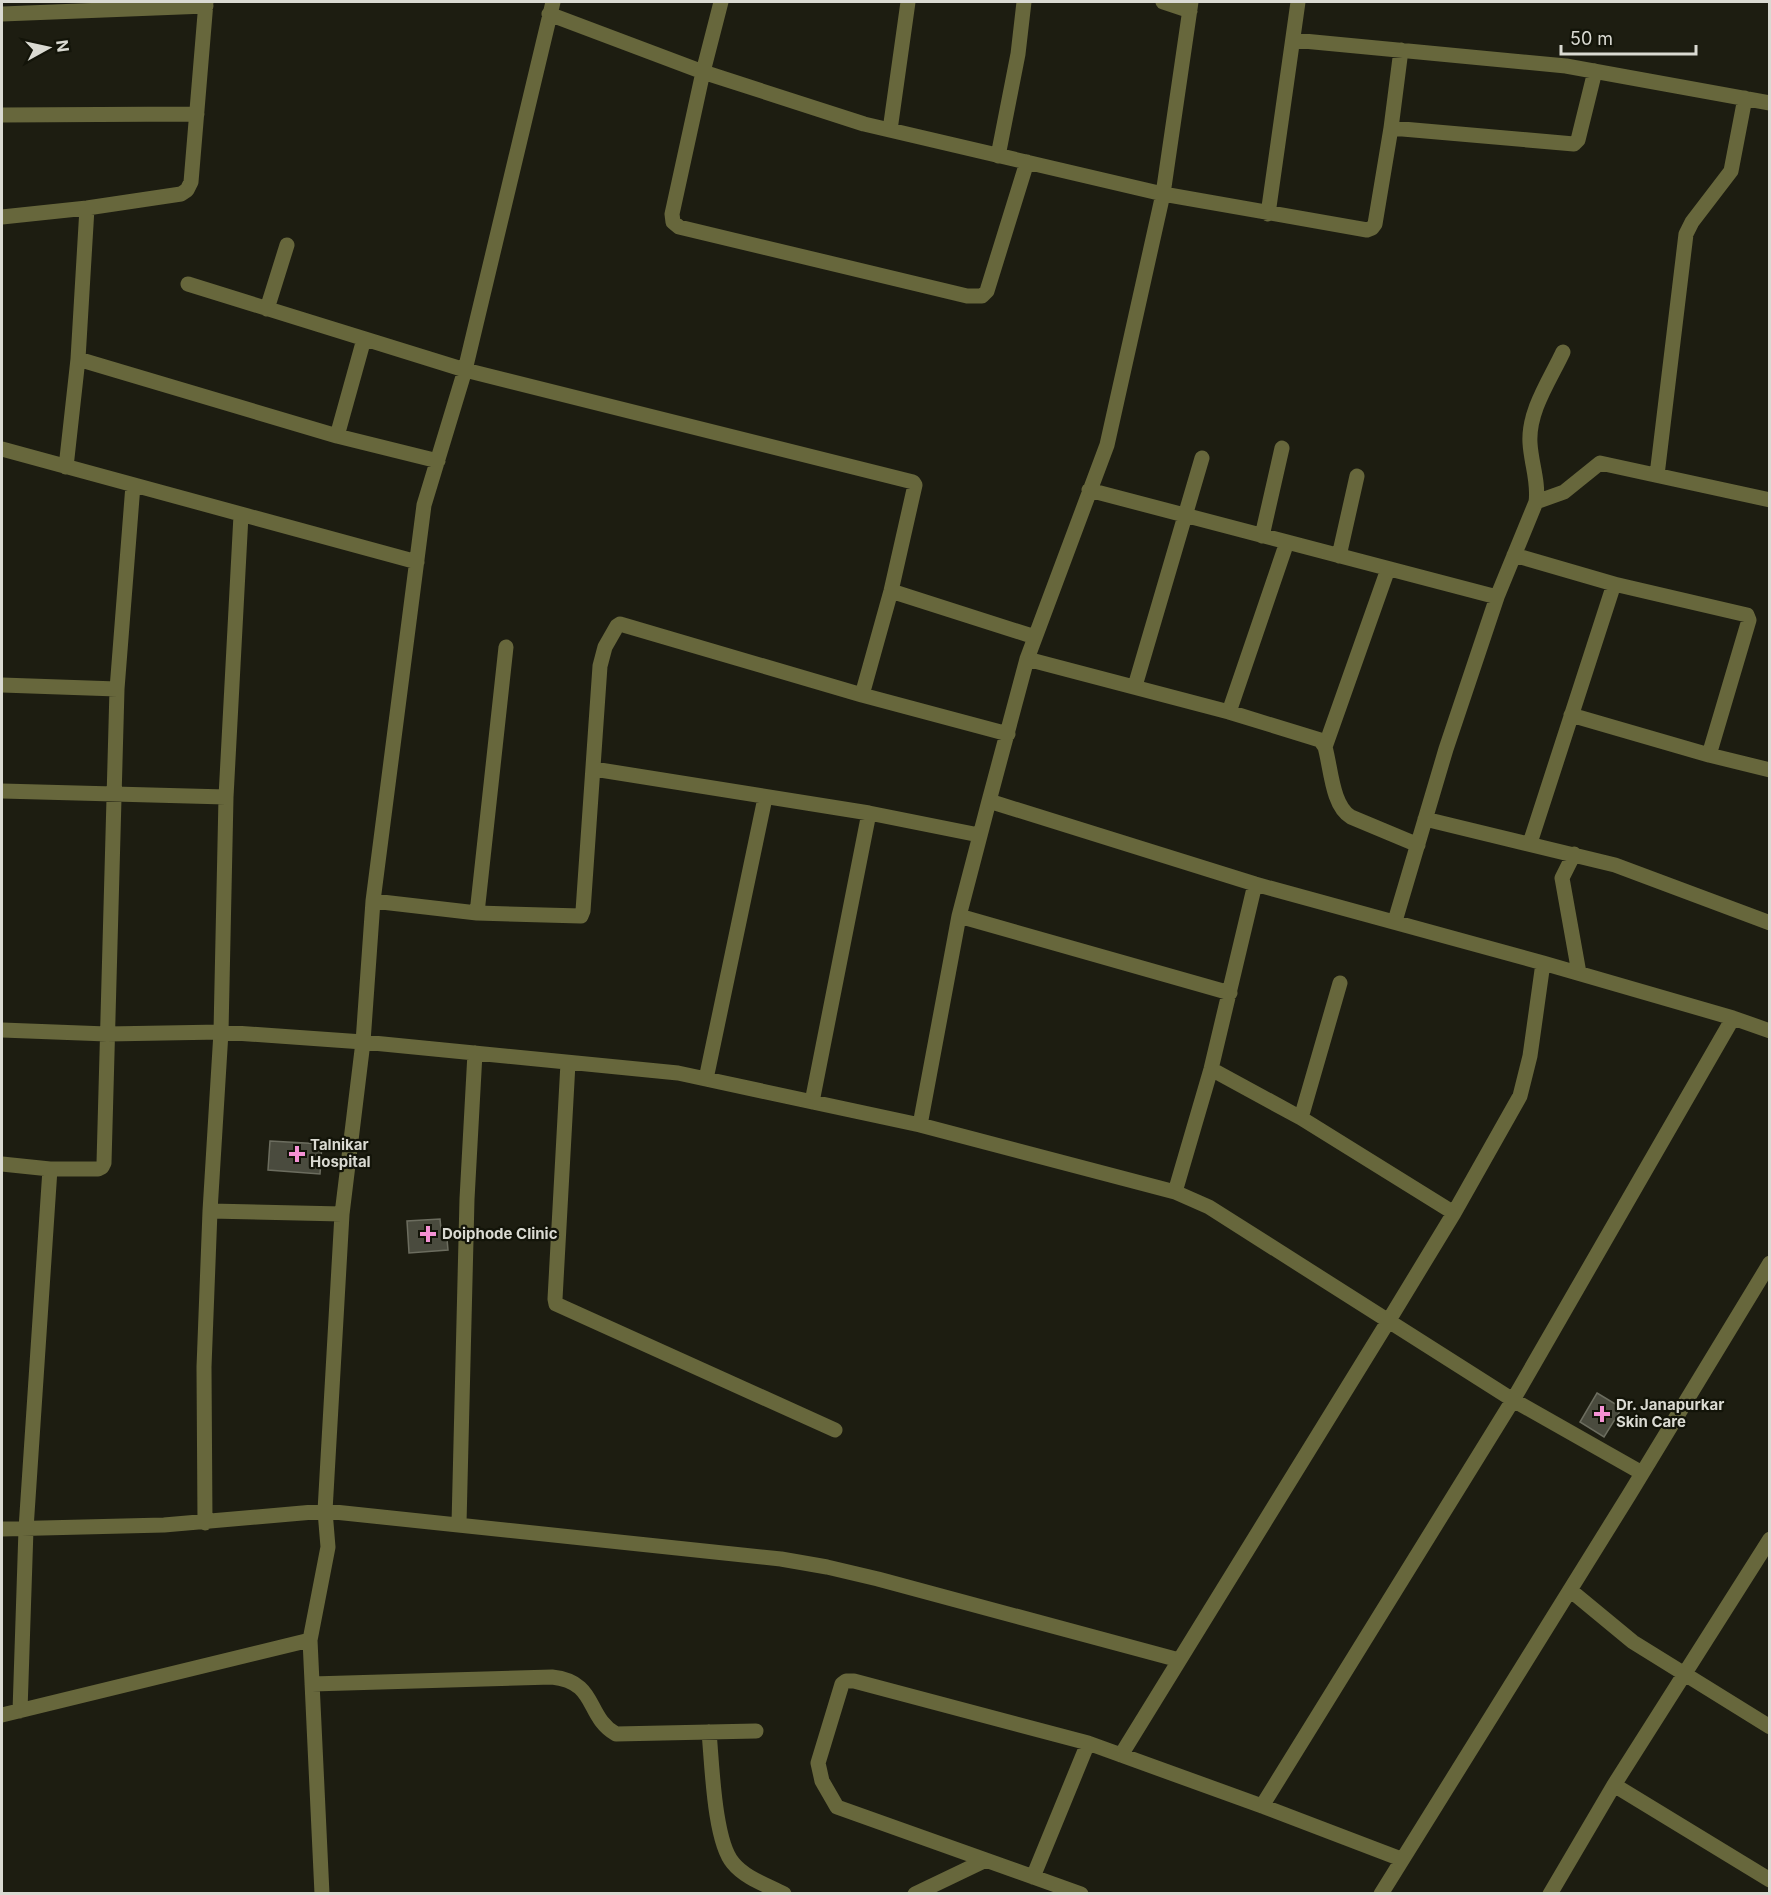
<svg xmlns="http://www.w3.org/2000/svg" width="1771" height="1895" font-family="Inter,sans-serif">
  <rect width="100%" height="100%" fill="#1d1d11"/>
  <!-- building -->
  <path fill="#4a4b3e" stroke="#6c6d5f" stroke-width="1.5" d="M270 1141 322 1144 320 1174 268 1170Z
    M440 1219 442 1240 447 1239 448 1250 409 1253 407 1221Z
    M1597 1393 1622 1408 1604 1437 1580 1422Z"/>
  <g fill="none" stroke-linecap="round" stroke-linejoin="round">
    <!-- minor -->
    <path stroke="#67673c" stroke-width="15" d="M721 2 703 72 672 214 673 222 679 227 967 296H982L987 291 1027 162
      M1163 2 1190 11
      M1191 2 1163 194 1367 230 1372 228 1375 224 1391 128 1401 50
      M2 14 206 6
      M549 14 703 72 864 124 1163 194 1107 445 1027 659 989 801 1255 884 1543 963 1733 1018 1770 1031
      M1293 40 1566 66 1770 103
      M2 115 197 114
      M1391 128 1574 144 1578 140 1595 71
      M890 130 908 2
      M998 156 1018 54 1024 2
      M1268 214 1298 2
      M2 217 87 208 181 194 187 190 191 182 206 2
      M188 284 465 370 913 482 915 485 891 591 862 695
      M267 309 287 245
      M78 359 337 436 438 461
      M337 436 364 339
      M2 449 417 562
      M66 467 78 359 87 208
      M1657 475 1686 234 1692 222 1731 171 1745 98
      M1089 490 1497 597
      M1536 502 1564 492 1600 463 1770 500
      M1262 536 1282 448
      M1514 555 1614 584 1747 615 1749 620 1709 755
      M1339 556 1357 476
      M891 591 1035 637
      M1027 659 1229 712 1320 740 1325 747C1331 768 1332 806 1351 817L1418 845
      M2 685 117 689
      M1135 686 1202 458
      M1229 712 1287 542
      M1571 715 1709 755 1770 770
      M1325 747 1388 569
      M594 769 869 813 979 835
      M2 791 226 797
      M1425 819 1615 865 1770 923
      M1530 843 1614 584
      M1574 854 1562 878 1579 973
      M373 901 477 913 581 916 583 911 600 666 605 647 617 626 620 624 862 695 1008 734
      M477 913 506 647
      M959 916 1230 993
      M1395 921 1446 749 1497 597 1536 502C1539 482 1531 463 1530 443 1528 411 1550 380 1563 352
      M2 1030 107 1034 221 1032 363 1042 678 1073 920 1125 959 916 989 801
      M568 1063 555 1299 556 1304 835 1430
      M1211 1069 1301 1118 1454 1213
      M706 1079 765 798
      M812 1102 869 813
      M1301 1118 1340 983
      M920 1125 1175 1192 1209 1207 1513 1400 1642 1473
      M2 1164 50 1169H98L102 1167 104 1163 117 689 133 485
      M1175 1192 1211 1069 1255 884
      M210 1211 342 1214
      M205 1523 204 1367 210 1211 221 1032 226 797 241 515
      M459 1524 467 1199 475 1053
      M2 1529 164 1525 325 1511 781 1559 827 1567 878 1579 1179 1660
      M1570 1590 1633 1642 1770 1727
      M312 1684 552 1677C598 1682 585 1716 616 1734L756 1731
      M20 1711 26 1529 50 1169
      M2 1715 310 1640
      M709 1732C712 1763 714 1841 733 1863 745 1878 767 1885 784 1894
      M1121 1755 1389 1320 1454 1213 1520 1096 1530 1056 1543 963
      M1614 1785 1770 1880
      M1262 1806 1513 1400 1733 1018
      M1033 1877 1088 1743
      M322 1894 310 1640 328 1547 325 1511 342 1214 363 1042 373 901 424 505 465 370 553 2
      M915 1894 986 1860
      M1081 1894 837 1807 822 1781 818 1763 842 1684 846 1681H854L1088 1743 1262 1806 1401 1859
      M1381 1894 1629 1495 1770 1263
      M1550 1894 1614 1785 1770 1539"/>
  </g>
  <!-- markers -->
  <g fill="#f491d4" stroke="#131409" stroke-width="2">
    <path d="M294 1145h6v6h6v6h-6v6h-6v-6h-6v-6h6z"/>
    <path d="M425 1225h6v6h6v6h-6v6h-6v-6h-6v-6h6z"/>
    <path d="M1599 1405h6v6h6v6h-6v6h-6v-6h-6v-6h6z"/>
  </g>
  <g text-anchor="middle" stroke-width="4.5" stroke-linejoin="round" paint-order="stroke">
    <!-- poi labels -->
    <g font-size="15" font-weight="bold" fill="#dadad2" stroke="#131409" text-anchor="start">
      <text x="310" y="1150">Talnikar<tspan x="310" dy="17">Hospital</tspan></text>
      <text x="442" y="1239">Doiphode Clinic</text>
      <text x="1616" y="1410">Dr. Janapurkar<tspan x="1616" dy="17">Skin Care</tspan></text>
    </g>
  </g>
  <!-- border -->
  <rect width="1771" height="1895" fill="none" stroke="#dadad2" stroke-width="6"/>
  <!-- north arrow -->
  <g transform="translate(48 48) rotate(82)" stroke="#131409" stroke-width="4.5" paint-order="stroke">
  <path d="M0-4.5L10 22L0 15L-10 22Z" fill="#dadad2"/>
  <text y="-9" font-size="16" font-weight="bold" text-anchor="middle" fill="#dadad2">N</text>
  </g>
  <!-- scale -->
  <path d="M1561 45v9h135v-9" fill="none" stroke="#dadad2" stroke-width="3"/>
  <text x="1570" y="45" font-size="18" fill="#dadad2" stroke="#131409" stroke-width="4.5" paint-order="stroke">50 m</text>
</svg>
